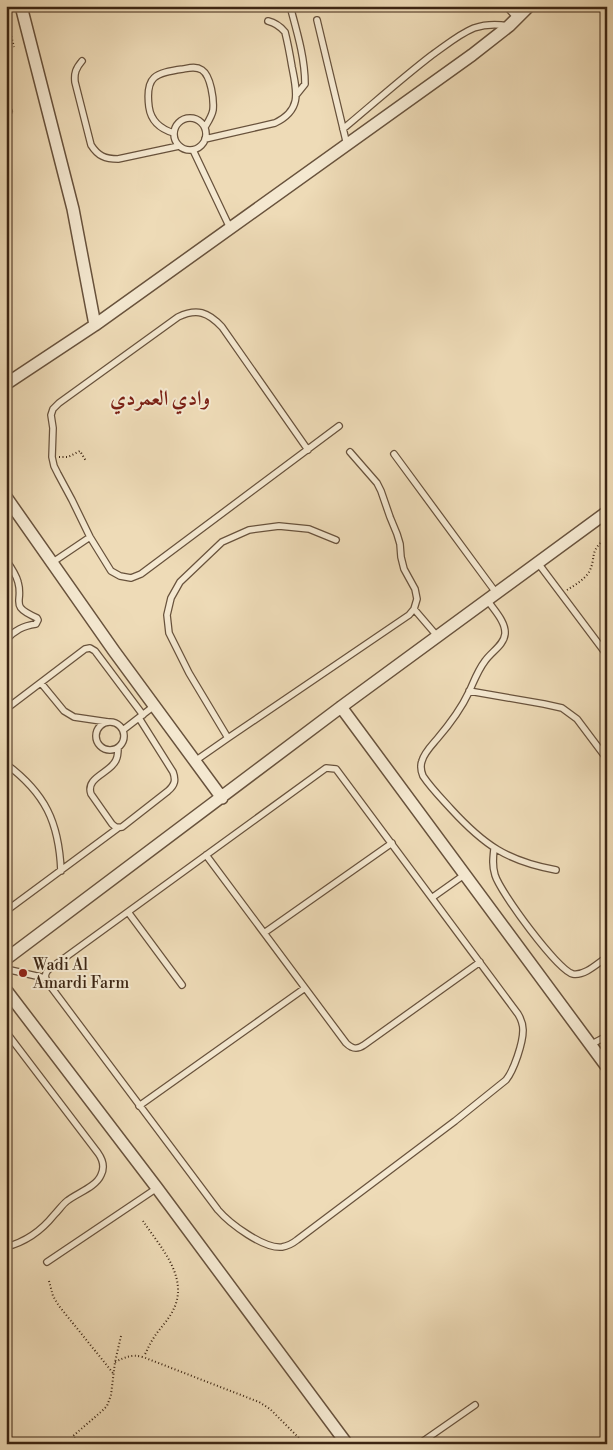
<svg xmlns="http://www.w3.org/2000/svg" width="613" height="1450" font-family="'Libre Bodoni',Amiri,serif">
  <rect width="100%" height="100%" fill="#eedbb7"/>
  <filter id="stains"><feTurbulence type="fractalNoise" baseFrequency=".004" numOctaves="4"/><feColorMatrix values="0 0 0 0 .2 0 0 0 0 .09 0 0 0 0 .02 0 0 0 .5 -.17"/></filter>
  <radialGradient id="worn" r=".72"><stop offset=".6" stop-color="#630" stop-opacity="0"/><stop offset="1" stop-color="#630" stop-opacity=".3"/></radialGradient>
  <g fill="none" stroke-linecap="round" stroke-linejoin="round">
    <!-- lane casing -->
    <g stroke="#68523c" stroke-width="8">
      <path id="lane" d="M290 6C297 32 305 58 305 84L297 94
        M506 6 517 18
        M317 20 347 145
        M82 61C76 68 74 73 75 82L91 145C98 156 105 159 118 159L179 146
        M6 112 9 111
        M174 134a16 16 0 1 1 32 0a16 16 0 1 1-32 0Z
        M343 129C373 104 402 78 432 55 445 46 459 34 474 28 486 24 497 24 508 26
        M174 133C160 129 151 121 149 107 145 76 155 73 183 69 189 68 196 66 202 70 211 76 214 100 213 110 212 116 208 122 205 127
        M205 139 275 123C302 110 297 92 292 67 290 55 288 44 285 32 280 26 276 23 268 21
        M193 150 230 228
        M308 450 222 327C208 312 197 308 178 317L59 403 53 409 51 415 53 428 52 457 54 466 58 474 72 500 90 537 111 571 120 576 131 578 141 574 339 426
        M394 454 497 594
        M6 560C11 567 16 574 18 582 24 603 8 605 37 618L38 620 36 624C23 626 15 630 6 640
        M53 562 90 537
        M538 563 607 655
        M488 601C494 610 506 622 505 634 504 645 491 652 485 661 478 670 474 681 469 692 461 709 449 725 437 739 431 746 424 753 422 761 420 766 421 771 423 776 431 788 441 798 451 809 484 845 507 861 556 870
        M414 609 438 637
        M41 683 64 711 74 717 108 722
        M469 691 544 704 562 708 577 719 607 759
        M6 709 85 649 90 648 95 651 143 715
        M96 736a14 14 0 1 1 28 0a14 14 0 1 1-28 0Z
        M123 730 154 706
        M228 738 189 673 169 633 167 615 171 598 180 582 222 542 249 530 279 526 309 529 336 540
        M118 748C118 752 118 756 116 760 111 773 85 777 91 794L112 824C115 827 117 828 122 827L168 791C175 785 176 780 173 772L139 718
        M195 761 228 738 409 615 414 609 417 599 415 589 404 569 401 557 400 544 397 534 390 517 381 491 377 483 350 452
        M6 764C45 793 59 822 61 871
        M326 768 336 769 339 773 518 1014C521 1019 523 1024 523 1030 523 1043 514 1070 506 1080L455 1121 297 1240C292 1244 288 1246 282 1247 264 1249 230 1224 218 1210L48 983C45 978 44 975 48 970Z
        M494 849C493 858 492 866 495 875 500 892 558 971 573 974 585 976 598 963 607 957
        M206 855 346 1043C352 1049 357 1050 364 1045L480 962
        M433 897 464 875
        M6 911 118 828
        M128 912 182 985
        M264 933 392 843
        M6 969 45 978
        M6 1032 98 1153C103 1160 105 1167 101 1175 96 1187 77 1193 67 1201 62 1205 59 1210 54 1215 42 1230 25 1242 6 1247
        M590 1045 607 1036
        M139 1106 305 988
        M47 1262 157 1188
        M419 1444 475 1405"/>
    </g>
    <!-- street casing -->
    <g stroke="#68523c" stroke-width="14">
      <path id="street" d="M21 6 73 209 95 325
        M6 384 95 325 472 55 509 26 529 6
        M6 497 114 651 222 798
        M341 707 607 1067
        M6 959 341 707 607 512
        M6 990 157 1188 347 1444"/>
    </g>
    <!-- path -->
    <path stroke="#3c2513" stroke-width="2" stroke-dasharray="1 2.5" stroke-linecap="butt" d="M6 16 14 47
      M59 457H68L80 451 86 461
      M567 590C575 585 584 580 589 572 597 557 588 551 607 538
      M143 1221C161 1248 192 1280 171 1314 166 1323 158 1330 153 1339 149 1345 147 1351 144 1356
      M49 1281 53 1296 59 1306 113 1373
      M115 1362C126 1357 131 1354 143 1357L259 1402 270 1409 305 1444
      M79 1444 73 1436 102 1411 107 1406 111 1395 115 1362 121 1336"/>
    <!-- lane -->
    <use href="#lane" stroke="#f4e8d0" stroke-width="5.5"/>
    <!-- street -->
    <use href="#street" stroke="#f4e8d0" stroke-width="11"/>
  </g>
  <!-- markers -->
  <circle fill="#8f2418" stroke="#f4e8d0" stroke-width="2" cx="23" cy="973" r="5"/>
  <g text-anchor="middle" stroke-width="4" stroke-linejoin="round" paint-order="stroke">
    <!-- poi labels -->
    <g font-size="16" fill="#3c2513" stroke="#f4e8d0" text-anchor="start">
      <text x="33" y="970">Wadi Al<tspan x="33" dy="18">Amardi Farm</tspan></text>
    </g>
    <!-- district labels -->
    <g font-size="21" font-weight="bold" fill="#7a1f14" stroke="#f4e8d0">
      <text x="160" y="405">وادي العمردي</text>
    </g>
  </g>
  <!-- margin -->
  <rect width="613" height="1450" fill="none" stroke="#eedbb7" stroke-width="25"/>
  <rect x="8" y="8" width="598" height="1435" fill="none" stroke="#3c2513" stroke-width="2.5"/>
  <rect x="12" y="12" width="588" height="1425" fill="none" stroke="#3c2513"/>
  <rect width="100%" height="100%" filter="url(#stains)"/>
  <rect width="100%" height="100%" fill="url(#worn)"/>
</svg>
